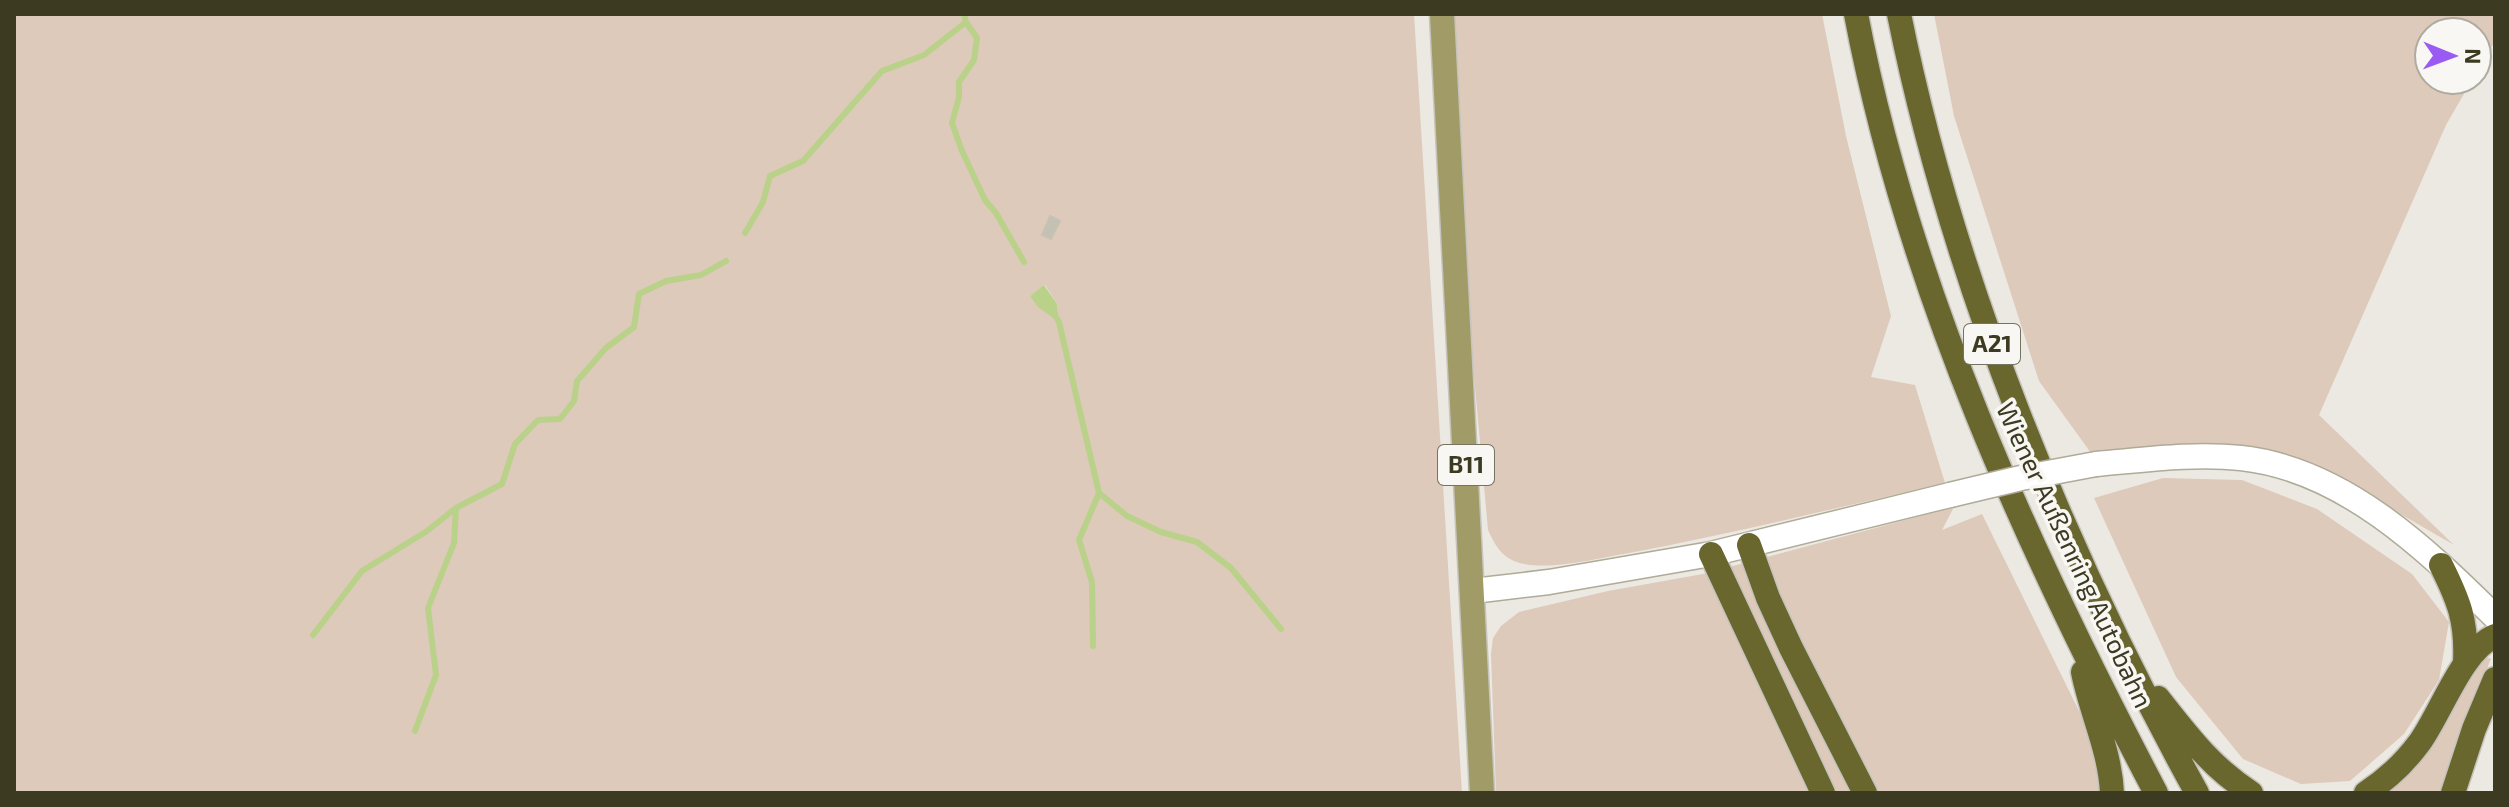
<svg xmlns="http://www.w3.org/2000/svg" width="2509" height="807" font-family="'Exo 2',sans-serif">
  <rect width="100%" height="100%" fill="#ece9e2"/>
  <!-- green -->
  <path fill="#ddcabb" fill-rule="evenodd" d="M14 14H1414L1462 793H14ZM1045 285 1057 304 1059 322 1030 296Z
    M1452 14H1822L1846 136 1891 316 1871 377 1915 385 1945 483C1840 507 1735 533 1629 553 1598 558 1544 573 1514 561 1500 555 1494 543 1488 530L1470 332Z
    M1934 14H2495V41L2477 72V32H2429V80H2472L2446 125 2319 415 2454 545 2321 468 2264 449 2204 443 2091 453 2039 381 1954 116Z
    M2163 478 2242 480 2317 509 2412 574 2449 622 2439 680 2404 734 2350 781 2301 784 2243 759 2176 677 2094 498Z
    M1954 507 1942 530 1982 514 2080 713 2127 793H1496L1491 654 1493 638 1501 626 1519 612 1608 591 1703 574Z
    M2491 658 2441 793H2378L2482 659Z"/>
  <!-- water -->
  <path fill="#bad18a" d="M1044 285 1057 304 1059 322 1038 307 1030 296Z"/>
  <g fill="none" stroke-linecap="round" stroke-linejoin="round">
    <!-- stream -->
    <path stroke="#bad18a" stroke-width="6" d="M964 14 966 22 977 38 974 60 959 82V97L952 123 962 151 985 200 996 213 1024 262
      M745 233 763 202 770 176 803 161 882 71 924 55 966 22
      M1056 317 1059 322 1099 493 1079 540 1092 582 1093 646
      M1099 493 1127 516 1161 532 1197 542 1231 568 1281 629
      M313 635 362 571 427 531 456 508 502 484 515 444 538 420 560 419 574 401 577 381 606 348 634 327 639 294 666 281 701 275 726 261
      M415 731 436 675 428 608 454 543 456 508"/>
  </g>
  <!-- building -->
  <path fill="#c4c0b4" stroke="#c6c2b4" stroke-width="2" d="M1050 216 1060 221 1051 239 1042 235Z"/>
  <g fill="none" stroke-linecap="round" stroke-linejoin="round">
    <!-- secondary casing -->
    <g stroke="#afab98" stroke-width="27">
      <path id="secondary" d="M2096 464C2144 460 2193 453 2241 458 2343 469 2425 548 2495 617
        M1473 591 1549 582 1711 554 1950 495"/>
    </g>
    <!-- primary casing -->
    <g stroke="#c5c4bd" stroke-width="27">
      <path id="primary" d="M1442 14 1482 793"/>
    </g>
    <!-- motorway casing -->
    <g stroke="#c5c4bd" stroke-width="27">
      <path id="motorway" d="M1856 14C1908 288 2027 548 2156 793
        M1899 14C1953 282 2065 554 2197 793
        M1749 545 1768 598 1791 648 1865 793
        M1711 554 1823 793
        M2441 565C2459 601 2467 621 2465 662
        M2083 672C2091 713 2110 750 2112 793
        M2158 698C2188 736 2211 767 2251 793
        M2366 793C2386 780 2406 761 2420 742 2442 711 2462 650 2495 636
        M2453 793 2474 729 2495 679"/>
    </g>
    <!-- secondary -->
    <use href="#secondary" stroke="#fff" stroke-width="24"/>
    <!-- primary -->
    <use href="#primary" stroke="#a19c67" stroke-width="24"/>
    <!-- motorway -->
    <use href="#motorway" stroke="#69672e" stroke-width="24"/>
    <!-- secondary-bridge casing -->
    <g stroke="#afab98" stroke-width="27" stroke-linecap="butt">
      <path id="secondary-bridge" d="M1950 495 2021 478 2096 464"/>
    </g>
    <!-- secondary-bridge -->
    <use href="#secondary-bridge" stroke="#fff" stroke-width="24"/>
  </g>
  <g text-anchor="middle" stroke-width="7" stroke-linejoin="round" paint-order="stroke">
    <!-- shield labels -->
    <g fill="#f9f7f3" stroke="#757361" stroke-width="2">
      <rect x="1964" y="324" width="56" height="40" rx="6"/>
      <rect x="1438" y="445" width="56" height="40" rx="6"/>
    </g>
    <g font-size="24" font-weight="bold" fill="#3d3a22">
      <text x="1992" y="352">A21</text>
      <text x="1466" y="473">B11</text>
    </g>
    <!-- street labels -->
    <g font-size="26" fill="#3d3a22" stroke="#f9f7f3">
      <text transform="translate(2074 555) rotate(65)" y="9">Wiener Außenring Autobahn</text>
    </g>
  </g>
  <!-- border -->
  <rect width="2509" height="807" fill="none" stroke="#3d3a22" stroke-width="32"/>
  <!-- north arrow -->
  <g transform="translate(2453 56) rotate(91)"><circle r="38" fill="#f9f7f3" stroke="#aeab9f" stroke-width="2"/>
  <path d="M0-6L14 30L0 20L-14 30Z" fill="#995bf1"/>
  <text y="-12" font-size="22" font-weight="bold" text-anchor="middle" fill="#3d3a22">N</text>
  </g>
</svg>
